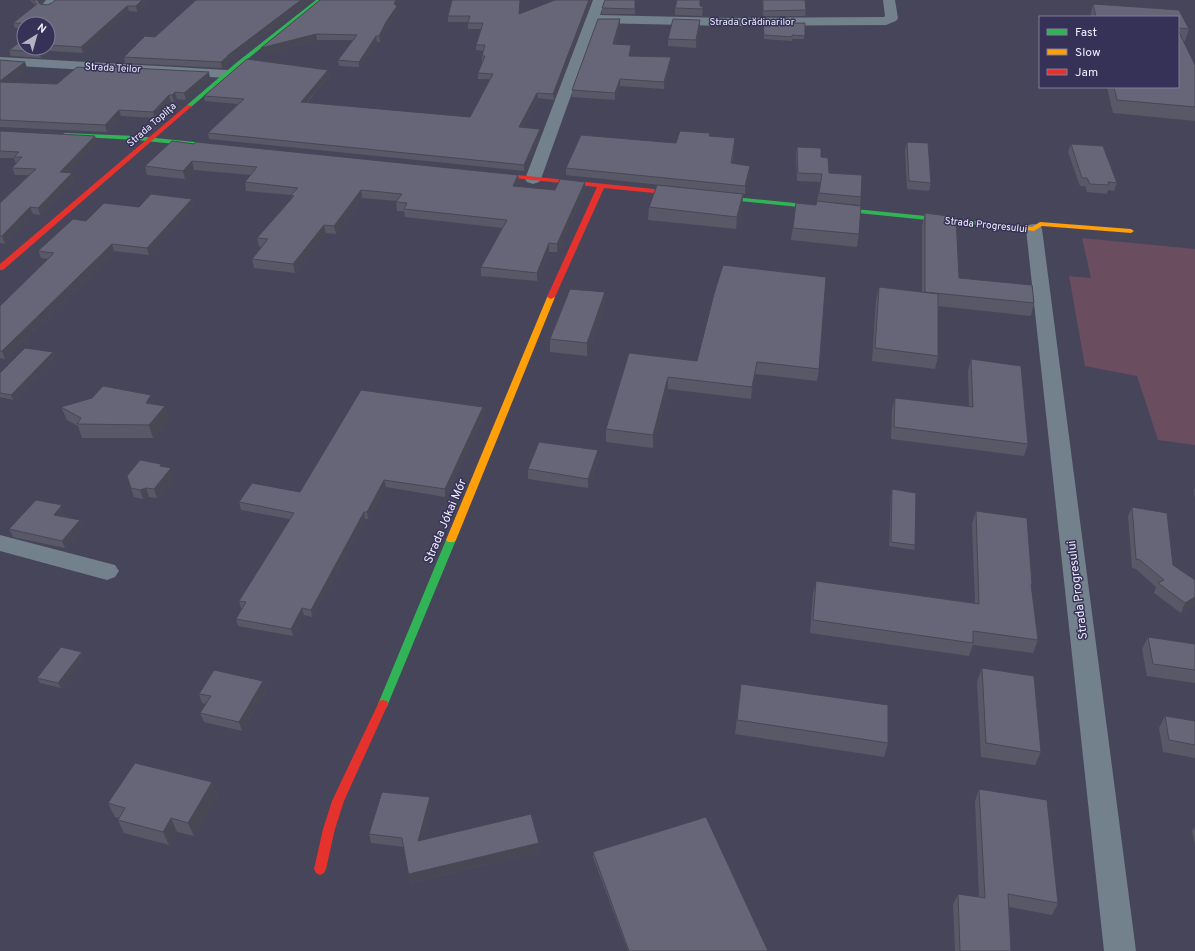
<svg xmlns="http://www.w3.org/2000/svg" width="1195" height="951" font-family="Overpass,sans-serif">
  <rect width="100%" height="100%" fill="#47455a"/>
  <!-- green -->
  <path fill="#6a4d5e" d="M1082 238 1195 249V445L1158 440 1137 376 1085 366 1069 276 1091 278Z"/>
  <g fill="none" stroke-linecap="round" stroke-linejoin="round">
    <!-- street -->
    <path fill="#72818b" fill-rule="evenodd" d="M46 0H59C55 6 51 11 43 9L41 6Z
      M593 0H605L600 15 728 18 884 17 885 16 883 0H895L898 18 896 21 886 25 728 26 597 23 541 179 539 182 533 184 527 182 525 179Z
      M0 57 227 70 232 71 234 74 232 77 227 78 0 65Z
      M1034 224 1040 225 1042 229 1136 951H1104L1026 229 1028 225Z
      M0 535 115 565 119 571 115 577 107 580 0 551Z"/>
    <!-- fast -->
    <path fill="#30b455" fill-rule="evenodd" d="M316 0H321L240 65 191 107H187V105L236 63Z
      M65 133 136 136 224 145 227 147 224 149 136 140 63 136V134Z
      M703 194 986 222 989 224 986 226 701 197 700 196Z
      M451 537 454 538 456 540 388 704 387 707 383 708 379 707 378 704 446 540 448 538Z"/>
    <!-- slow -->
    <path fill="#ff9f0a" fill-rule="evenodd" d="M986 222 1032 227 1040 222 1131 229 1134 231 1131 233 1042 226 1034 231 984 225V223Z
      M548 295H554L555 297 456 540 454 542H448L446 540Z"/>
    <!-- jam -->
    <path fill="#e5322d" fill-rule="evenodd" d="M187 105 192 106 3 270H0V264Z
      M489 172 703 194 706 196 703 198 604 188 555 297 551 299 547 297 597 187 487 175V173Z
      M383 700 387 701 388 704 344 801 335 829 326 869 324 873 320 875 316 873 314 869 323 829 332 801 378 704 379 701Z"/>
  </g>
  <!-- wall -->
  <path fill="#595867" d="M30 0H44L41 5H47L52 3 55 0H148L137 12 129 11 83 53 50 51 41 58 11 56 9 50 48 24H24V29L15 28 13 23 35 5Z
    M196 0H309L229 61V62L222 68 125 63 124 57 155 37Z
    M555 0H591L554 100 538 98 522 128 540 129V135L524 171 209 139 208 133 238 104 205 101 204 96 328 70 329 75 307 103 470 117 490 79H478V73L483 61H482V56L483 51 476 50V45L481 29H468V22H448V16L520 14Z
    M635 0V14H602V8Z
    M762 0H805L806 10 805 16H763Z
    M1093 4 1179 10 1189 29 1185 41H1183L1195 65V121L1113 113 1107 87H1178V17H1090Z
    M396 6 397 12 386 28 380 42H377L359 67 339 66 338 60 353 40H317L262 54Z
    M700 6 703 7 702 16 675 15V8Z
    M620 19V25L615 44 631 51 630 56 671 57 670 63 664 89 620 86 615 100 572 97V90Z
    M805 23 804 39H792V41L764 39 763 24Z
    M700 27 696 48 668 46V39Z
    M0 60 27 68 9 82 57 84 210 79 186 100 177 99 174 102H171L155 118 121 116 107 132 0 127Z
    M0 131 97 142 68 173H72L75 180 40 215 33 214 5 244 0 243V203L29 175H15L12 168 16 164 14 158H0Z
    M710 133V136L735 138 732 164 750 166V173L745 194 566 175V168L676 143Z
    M907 142 931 183 929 191 907 189 905 150Z
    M194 144 518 175 519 183 517 186 555 190 585 182V190L557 252H549L537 281 481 276V267L503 228 405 217 404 211H397L396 202 397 201 362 198 336 234 326 233 295 273 254 268 252 259 262 247 259 246 257 238 292 198 291 195 246 191 245 182 251 175 194 170 185 179 147 175 145 166Z
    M1071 144 1117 183 1114 191 1108 190 1107 194 1087 192 1085 186H1080L1068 152Z
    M797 147 821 157 829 173 861 197 860 205 817 201 821 182 797 181 796 155Z
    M743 194 742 206 736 229 648 220 649 207Z
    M192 199 193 206 149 255 114 251 5 359 0 358V306L48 259 41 258 38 251 86 221 139 207Z
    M796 203 859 234 857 247 791 240Z
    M925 213 959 278 1034 303 1031 316 938 306V356L935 369 872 361 876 300 879 287 922 292V226Z
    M605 292V305L587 356 550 352V339Z
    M714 294 819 369 817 381 755 374 751 399 668 389 653 448 606 442V429L629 353 697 361Z
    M53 352 55 356 13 400 0 397V373Z
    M971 359 1028 444 1024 456 891 439 892 410 895 398 969 407 968 371Z
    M151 395 154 404 165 406 169 420 153 438H82L78 426 67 420 61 407Z
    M483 407 484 414 445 497 386 487 368 519H365L312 617 304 615 293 636 238 626 236 619 242 608H241L239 601 290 519 241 510 239 502 300 492Z
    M598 460 588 488 528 479V469Z
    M162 467 174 477 157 498 149 497 143 499 134 497 127 476Z
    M1195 487V499L1194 490Z
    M892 489 915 545 914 550 889 546 891 494Z
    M1132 507 1173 565 1195 603 1181 613 1154 593 1156 587 1136 569 1132 568 1128 516Z
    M976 511 1032 584 1031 588 1038 640 1033 653 973 645 969 656 810 633 813 594 816 581 975 603 972 524Z
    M65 513 62 516 80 520 83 527 65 548 13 537 9 529Z
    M1148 637 1195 644V683L1147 676 1142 649Z
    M84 656 61 688 40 683 37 678Z
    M982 668 1041 752 1035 765 981 757 977 682Z
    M263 681 266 690 242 731 204 722 200 713 206 704 202 703 199 694Z
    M741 684 888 743 884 757 735 734Z
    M1165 716 1195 721V758L1163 752 1159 728Z
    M212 782 217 796 194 836 177 832 169 845 124 833 118 820 119 818 115 817 108 803Z
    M979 789 1058 903 1052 915 1009 907 1011 951H955L953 905 958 894 979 897 975 801Z
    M431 806 422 840 539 843V852L411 883V886L404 847 371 843 369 834Z
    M1195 827V844L1192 831Z
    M593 852 768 951H628L593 857Z"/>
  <!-- shaded-wall -->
  <path fill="#484754" d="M38 0H44L40 6 38 1Z
    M142 0H148L137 12 136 6Z
    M301 0H309L229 61V62L222 68 221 62 227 56Z
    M396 0H399L394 10V4Z
    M589 0H591L554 100 553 94Z
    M127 6 129 11 83 53 81 47Z
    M397 6V12L386 28 380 42 379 36 386 22Z
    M620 19V25L613 50V44Z
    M700 20V27L696 48V40Z
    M316 34 317 40 262 54 261 48Z
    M376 36 377 42 359 67V62Z
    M48 45 50 51 41 58 39 52 44 48H48Z
    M631 45V51L629 62V56Z
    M671 57 670 63 664 89V82Z
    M25 62 27 68 1 88 0 85V81Z
    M328 70 329 75 302 108 301 102Z
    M209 72 210 79 186 100 184 93Z
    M620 79V86L615 100V93Z
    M175 92 177 99 174 102 172 95Z
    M537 93 538 98 519 133V127Z
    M169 95 171 102 155 118 153 112Z
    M119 110 121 116 107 132 105 125Z
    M540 129V135L524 171V165Z
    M95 136 97 142 63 179 60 172Z
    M192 161 194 170 185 179 183 171Z
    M750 166V173L745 194V186Z
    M72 173 75 180 40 215 38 208Z
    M518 175 519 183 514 194 513 186Z
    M585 182V190L557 252V244Z
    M361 190 362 198 336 234 334 226Z
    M743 194 742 206 736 229 737 217Z
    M192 199 193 206 149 255 147 248Z
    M30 207 33 214 5 244 2 236Z
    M324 225 326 233 295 273 293 264Z
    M549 243V252L537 281V273Z
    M112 244 114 251 5 359 2 351Z
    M605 292V305L587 356V343Z
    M53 352 55 356 13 400 11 395Z
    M757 362 755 374 751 399 752 387Z
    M668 377V389L653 448V435Z
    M151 395 155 408 146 403Z
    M165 406 169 420 153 438 149 425Z
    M483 407 484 414 445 497V489Z
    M598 450V460L588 488V479Z
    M171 468 174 477 157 498 154 489Z
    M384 480 386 487 368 519 367 512Z
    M146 488 149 497 143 499 140 490Z
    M62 505 65 513 57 522 54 515Z
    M364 512 365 519 312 617 311 610Z
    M80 520 83 527 65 548 62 541Z
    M1195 597V603L1181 613 1185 603Z
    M302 608 304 615 293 636 291 629Z
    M82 652 84 656 61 688 58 683Z
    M263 681 266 690 242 731 239 722Z
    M212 782 217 796 194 836 188 823Z
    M430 797 431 806 420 850 418 841Z
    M171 818 177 832 169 845 163 832Z
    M539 843V852L411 883V886L409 877V874Z"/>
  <!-- building -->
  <path fill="#676678" stroke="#484754" d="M33 0H38V1L40 4 47 5 52 3 55 0H142L136 6H127L81 47 48 45V24L13 23 37 4Z
    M196 0H301L227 56H228L221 62 124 57 145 36 155 37Z
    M320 0H396L394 4 397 6 386 22 379 36H376L359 62 338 60 357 35 316 34 261 48Z
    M452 0H520L519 14 555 0H589L553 94 537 93 519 127 540 129 524 165 208 133 244 99 204 96 247 59 328 70 301 102 470 117 493 74 478 73 485 56H482L485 45H476L483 23H468L470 16H448Z
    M605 0H635V9L602 8Z
    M677 0H700V6L703 7V9L675 8Z
    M763 0H805L806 10 763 11Z
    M1093 4 1179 10 1189 29 1178 28V17H1096Z
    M598 19H620L613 44 631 45 629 56 671 57 664 82 620 79 615 93 572 90Z
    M673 19 700 20 696 40 668 39Z
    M805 23V36L792 35V37L764 35 763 24Z
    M1178 30 1195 65V107L1117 100 1114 87H1178Z
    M24 39V48H44L39 52 9 50Z
    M0 60 25 62 0 81Z
    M77 67 110 69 113 67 209 72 184 93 175 92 172 95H169L153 112 119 110 105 125 0 120V82L57 84Z
    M0 131 95 136 60 172 72 173 38 208 30 207 2 236H0V203L36 169 12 168 22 157H14L19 152 0 151Z
    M680 131 710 133 709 136 735 138 731 163 750 166 745 186 566 168 581 135 676 143Z
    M172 141 194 144 196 142 518 175 513 186 555 190 560 179 585 182 557 244 549 243 537 273 481 267 507 220 404 209 407 203 396 202 402 194 361 190 334 226 324 225 293 264 252 259 268 239 257 238 294 196 291 195 298 188 245 182 257 167 192 161 183 171 145 166Z
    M907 142 928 143 931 183 909 181Z
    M1071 144 1103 146 1117 183 1108 182 1109 185 1090 184 1087 178H1082Z
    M797 147 821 148V157L828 158 829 173 862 175 861 197 819 193 822 174 798 173Z
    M657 185 743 194 737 217 649 207Z
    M151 194 192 199 147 248 112 244 2 351H0V306L54 253 38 251 73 219 86 221 104 203 139 207Z
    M817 201 861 206 859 234 793 228 796 203 816 205Z
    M925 213 956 217 959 278 1032 285 1034 303 925 292Z
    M723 265 826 277 819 369 757 362 752 387 668 377 653 435 606 429 629 353 697 361 714 294Z
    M879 287 938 294V356L875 348Z
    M570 289 605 292 587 343 550 339Z
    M25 348 53 352 11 395 0 393V373Z
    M971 359 1021 366 1028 444 894 427 895 398 973 407Z
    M103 386 151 395 146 403 165 406 149 425 77 424 81 418 61 407 92 398Z
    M361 390 483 407 445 489 384 480 367 512H364L311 610 302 608 291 629 236 619 246 602 239 601 294 513 239 502 252 483 300 492Z
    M539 442 598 450 588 479 528 469Z
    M140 460 161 464 160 466 171 468 154 489 146 488 140 490 131 488 127 476Z
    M892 489 916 493 915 545 891 542Z
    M36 500 62 505 54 515 80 520 62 541 9 529Z
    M1132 507 1167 513 1173 565 1195 580V597L1185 603 1158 583 1164 580 1140 560 1136 559Z
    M976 511 1027 518 1032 584H1031L1038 640 973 631V643L813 620 816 581 979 604Z
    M1148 637 1195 644V670L1153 664Z
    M61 647 82 652 58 683 37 678Z
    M982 668 1034 676 1041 752 986 743Z
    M214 670 263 681 239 722 200 713 211 696 199 694Z
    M741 684 888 705V743L737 720Z
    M1165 716 1195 721V745L1169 740Z
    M135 763 212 782 188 823 171 818 163 832 118 820 125 808 108 803Z
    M979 789 1047 800 1058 903 1008 894 1011 951H960L958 894 985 898Z
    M382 792 430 797 418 841 531 814 539 843 409 874V877L402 838 369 834Z
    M706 817 768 951H629L593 852Z"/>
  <g text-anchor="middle" stroke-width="3" stroke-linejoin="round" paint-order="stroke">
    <!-- far-street labels -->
    <g font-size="10" fill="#efeefd" stroke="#363157">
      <text x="752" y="25">Strada Grădinarilor</text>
      <text transform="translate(113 67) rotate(3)" y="4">Strada Teilor</text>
      <text transform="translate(151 124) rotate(-41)" y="4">Strada Toplița</text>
      <text transform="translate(986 224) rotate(6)" y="4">Strada Progresului</text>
    </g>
    <!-- street labels -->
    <g font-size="12" fill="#efeefd" stroke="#363157">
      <text transform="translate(445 521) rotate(-67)" y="4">Strada Jókai Mór</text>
      <text transform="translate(1077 590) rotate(-97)" y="4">Strada Progresului</text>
    </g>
  </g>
  <!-- legend -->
  <rect x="1039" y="16" width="140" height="72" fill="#363157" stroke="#807d99"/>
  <rect x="1047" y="29" width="20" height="6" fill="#30b455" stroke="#807d99"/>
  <text x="1075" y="36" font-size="12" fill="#efeefd">Fast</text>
  <rect x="1047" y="49" width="20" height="6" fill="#ff9f0a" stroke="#807d99"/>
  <text x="1075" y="56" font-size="12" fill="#efeefd">Slow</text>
  <rect x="1047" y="69" width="20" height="6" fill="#e5322d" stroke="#807d99"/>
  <text x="1075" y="76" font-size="12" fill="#efeefd">Jam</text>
  <!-- north arrow -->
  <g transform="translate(36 36) rotate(37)"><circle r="19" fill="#363157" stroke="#807d99"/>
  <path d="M0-3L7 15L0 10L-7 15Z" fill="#b4b3c4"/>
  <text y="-6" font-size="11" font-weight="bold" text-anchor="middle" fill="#efeefd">N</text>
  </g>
</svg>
